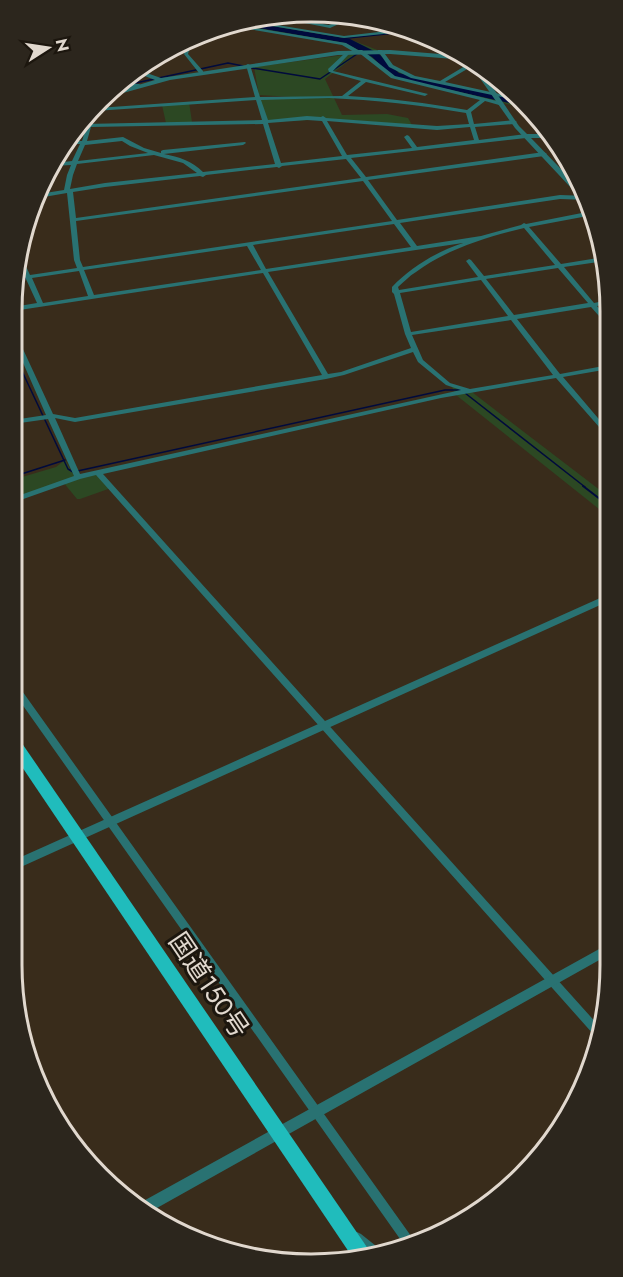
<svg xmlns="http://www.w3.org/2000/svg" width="623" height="1277" font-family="Jost,'Noto Sans JP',sans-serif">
  <rect width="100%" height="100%" fill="#392c1b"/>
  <!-- green -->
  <path fill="#2c4823" d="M256 23 344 37 380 51 392 66 413 77 521 101 528 109 398 78 347 44 235 25Z
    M359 53 325 79 342 115 387 114 408 118 412 125 333 119 265 122 257 97H292L259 95 254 67Z
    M189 102 192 122 166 123 162 105Z
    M451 385 468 389 609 497V517L456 395Z
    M65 460 75 477 12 499V480L56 467Z
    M97 472 111 488 80 499H77L63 482Z"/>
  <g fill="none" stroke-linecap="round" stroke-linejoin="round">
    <!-- stream-far1 -->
    <path stroke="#000a3d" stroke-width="1.5" d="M339 39 404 32
      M252 68 320 79 357 54
      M131 84 228 63 243 66
      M111 90 126 86
      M16 280 28 278
      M13 352 68 469 73 472 445 390H461
      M465 393 585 487
      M12 477 65 460"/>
    <!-- stream -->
    <path stroke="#000a3d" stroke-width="2" d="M583 486 609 506"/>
    <!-- river -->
    <path fill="#000a3d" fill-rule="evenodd" d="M254 23 350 39 378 53 399 73 521 101 527 107 393 77 372 57 345 43 241 25Z"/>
    <!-- minor -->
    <path fill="#297272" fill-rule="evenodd" d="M318 14H324L318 17 316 16Z
      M348 17 352 18 330 28 289 20 291 19 329 25Z
      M259 22 344 36 396 30 403 32 344 38 254 23Z
      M237 25 346 43 358 50H362L395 76 501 102V104L499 105 485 101 471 112 474 124 514 120 517 122 514 124 475 127 479 140 526 134 529 136 526 138 351 158 366 177 544 152 547 154 544 156 368 180 397 220 560 195 588 196 589 200 560 199 400 223 417 246 481 236 521 225 524 223 526 224 592 211 593 215 529 227 561 264 604 257 605 261 564 267 594 303 609 300V304L597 306 609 320V326L607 325 591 307 517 319 560 374 609 365V369L563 377 609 431V437L607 436 556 378 441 398 103 474 599 1026 597 1036 594 1035 96 475 80 479 12 503V498L74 476 48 419 13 424V420L46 415 13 340V332L16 334 53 414 75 418 322 375 263 273 13 311V307L37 303 20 266 21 260 24 262 30 275 77 268 74 260 67 193 38 198 39 194 64 190 67 175 71 165 53 166 55 163 72 161 80 144H69L72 141H82L86 128 82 127 85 124 262 120 256 100 95 111 97 108 255 97 246 65 248 64 250 65 260 97 342 96 361 81 329 72 328 69 344 54V52L346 51 349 54 333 71 428 94 425 96 366 82 348 96C388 98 427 103 467 110L480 100 391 78 358 52H354L342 45 231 26ZM329 98C375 100 420 105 466 113L469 124 437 126 326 118 323 116 321 117 307 116 268 120 261 100ZM307 120 322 121 342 156 281 163 268 123ZM327 121 437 130 470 127 474 140 417 147 409 136 407 135 404 137 412 148 347 155ZM263 124 275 164 203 172C192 161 179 157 164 154L243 145 246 143 245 142 163 150 161 151V153L144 148 123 137 87 141 91 127ZM122 141 130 146 148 153 78 161 85 145ZM154 155 183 163 197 173 105 183 70 189 73 175 77 164ZM346 159 361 178 76 218 73 192 105 187 200 176 203 177 206 175 277 167 279 168 282 166ZM363 181 392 221 83 267 80 260 76 221ZM394 224 411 247 266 269 253 245ZM524 228 555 265 484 276 471 260 469 259 466 261 478 277 399 290 398 287C404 282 409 276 416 272 447 249 487 237 524 228ZM463 243C436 252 411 267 392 287V292L394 294 405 334 411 348 341 372 328 374 268 272ZM247 246 261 270 94 295 84 270ZM558 268 588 303 514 315 486 279ZM79 271 88 296 43 303 32 278ZM481 280 508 316 411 332 400 293ZM511 320 553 375 470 389 450 383 423 360 412 335ZM413 352 418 362 446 385 461 390 80 474 55 418 75 422 326 379 344 375Z
      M192 41 188 54 203 71V73H199L184 54 187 44Z
      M378 50H382L393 65 415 76 440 81 470 63H474V65L445 82 518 98 521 101 411 78 389 67 378 51Z
      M121 83 139 84 142 86 139 88 117 85Z
      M580 182 582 186 573 187 570 185Z
      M12 680 15 681 416 1243 405 1246 12 690Z
      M357 1232 361 1234 381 1250 382 1253 371 1256 353 1242 351 1238 353 1234Z"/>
    <!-- tertiary -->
    <path fill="#297272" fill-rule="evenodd" d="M390 50 465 56 476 63 519 126 527 134H552L554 138H531L588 197 590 205H587L515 128 467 60 390 54 338 55 170 80 105 98 108 94 155 80 137 73 141 71 161 78 338 51Z
      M609 594V601L12 871V861Z
      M610 943V954L148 1213 138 1204Z"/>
    <!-- trunk -->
    <path fill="#20bcbc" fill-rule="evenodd" d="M12 735 17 736 373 1256 355 1261 12 752Z"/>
  </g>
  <g text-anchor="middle" stroke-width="6" stroke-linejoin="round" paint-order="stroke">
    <!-- near-street labels -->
    <g font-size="26" fill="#e1d8ce" stroke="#1c160e">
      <text transform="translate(209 985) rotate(56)" y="9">国道150号</text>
    </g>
  </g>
  <!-- crop -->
  <path d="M0 0H623V1277H0ZM311 22H311A289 289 0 0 1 600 311V965A289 289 0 0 1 311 1254H311A289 289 0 0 1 22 965V311A289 289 0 0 1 311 22Z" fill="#2c261d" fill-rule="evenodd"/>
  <path fill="none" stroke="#e1d8ce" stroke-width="3" d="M311 22H311A289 289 0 0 1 600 311V965A289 289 0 0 1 311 1254H311A289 289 0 0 1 22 965V311A289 289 0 0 1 311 22Z"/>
  <!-- north arrow -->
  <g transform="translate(48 48) rotate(78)" stroke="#1c160e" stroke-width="4.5" paint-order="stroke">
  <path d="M0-4.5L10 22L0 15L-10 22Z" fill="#e1d8ce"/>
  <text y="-9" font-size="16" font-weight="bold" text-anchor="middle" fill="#e1d8ce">N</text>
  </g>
</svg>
